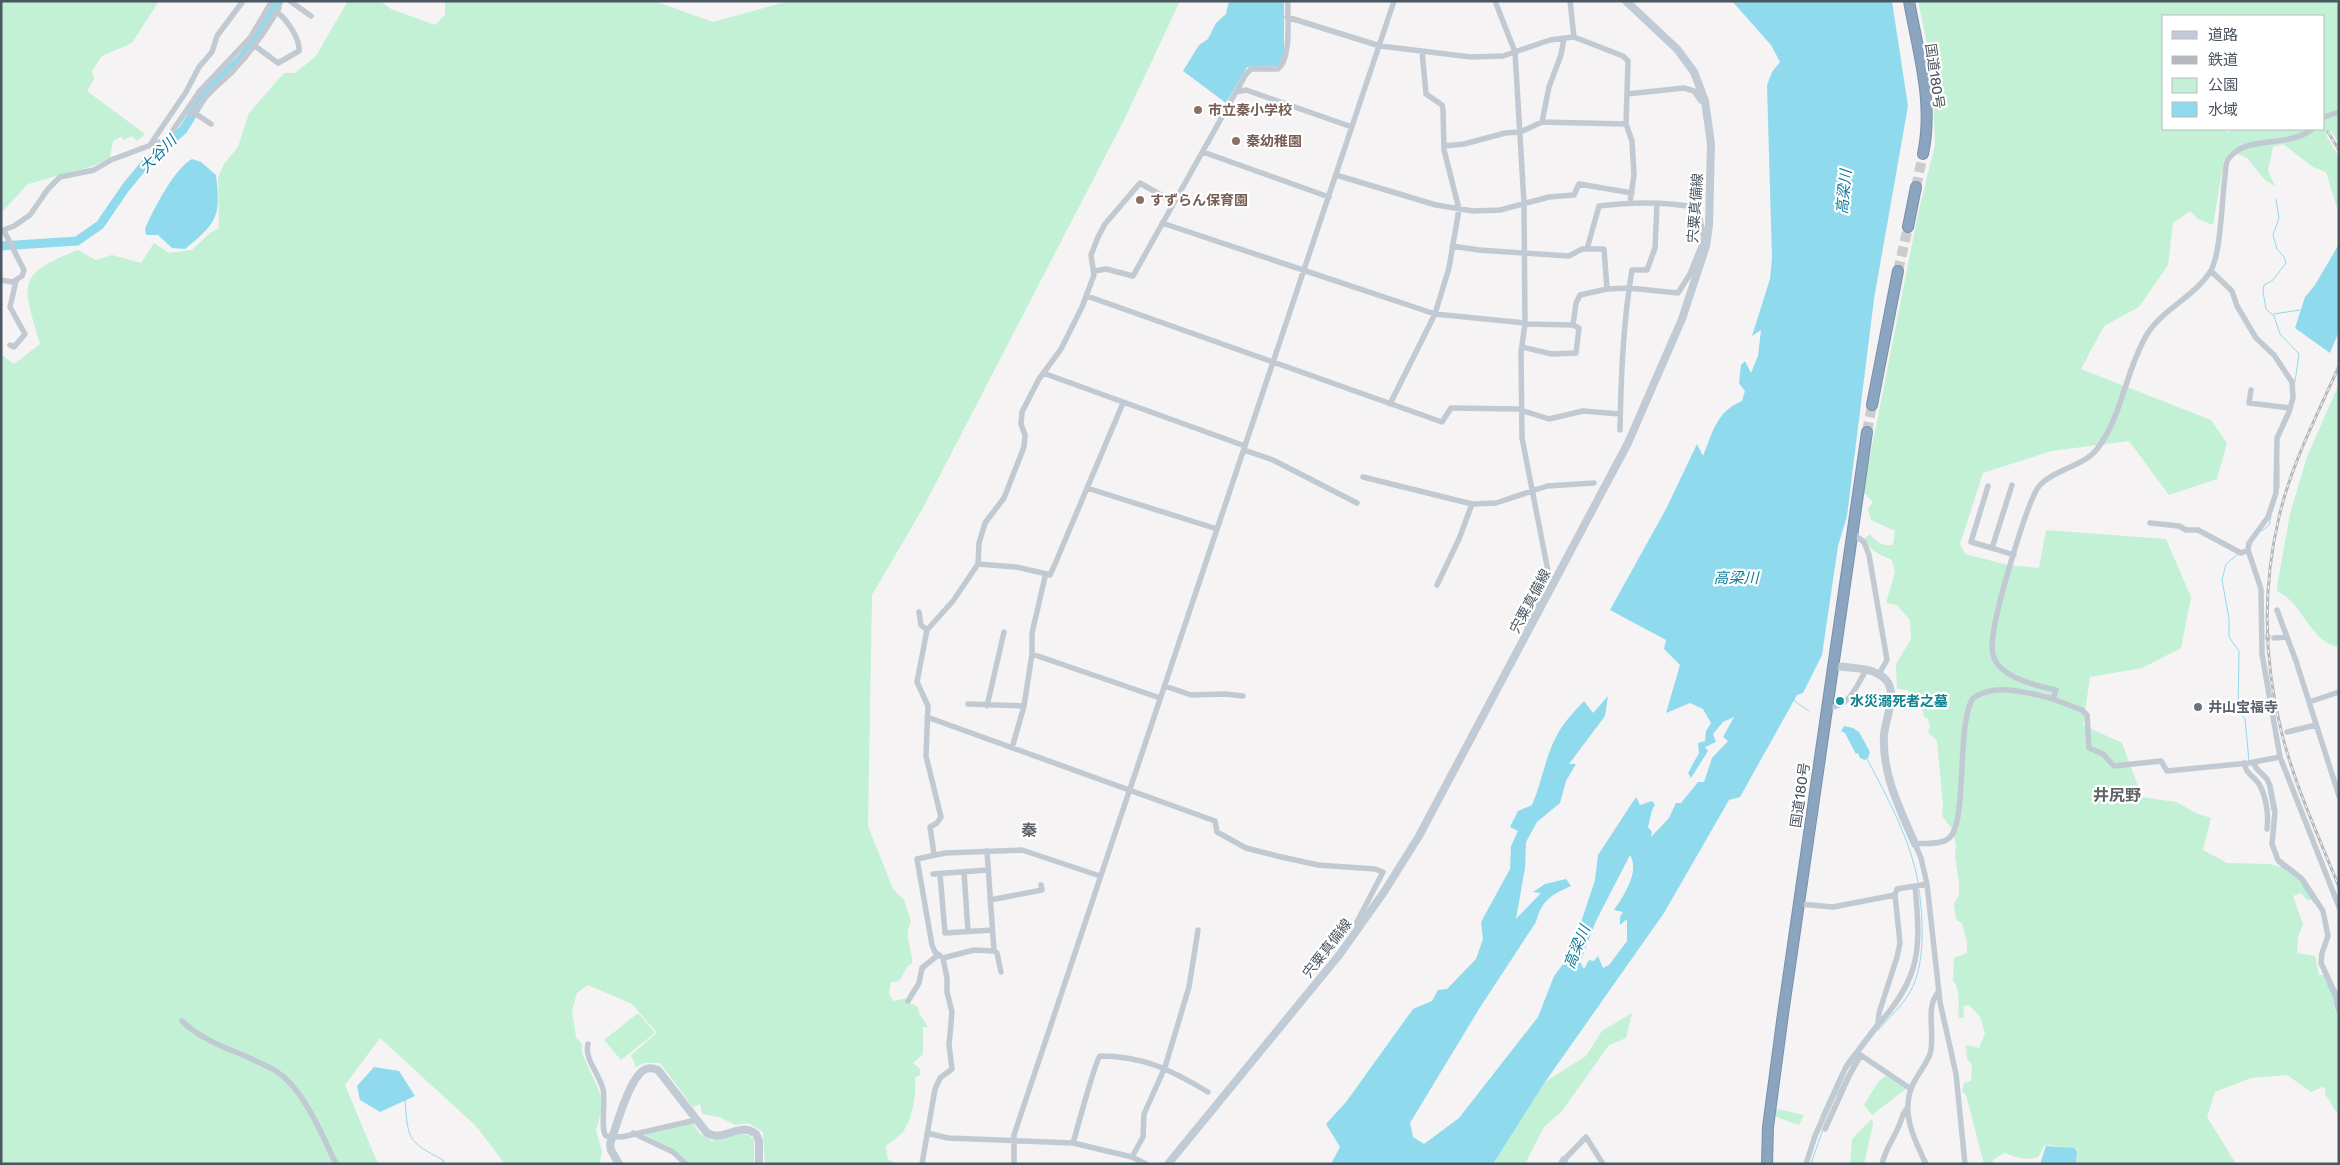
<svg xmlns="http://www.w3.org/2000/svg" width="2340" height="1165" font-family="Rubik,'Noto Sans JP',sans-serif">
  <rect width="100%" height="100%" fill="#f5f3f3"/>
  <!-- green -->
  <path fill="#c3f1d5" fill-rule="evenodd" d="M1 1H159L132 43 102 56 92 71 94 79 87 91 145 134 137 141 132 136 124 140 121 137 113 141 110 158 93 166 28 184 1 213Z
    M348 1H380L391 9 435 25 445 15V1H654L713 22 789 1H1180L1125 118 924 506 872 595 868 826 893 889 904 900 911 922C903 934 913 951 912 963L907 967 899 981 891 982 889 993 893 1001 908 998 910 1003 918 1007 919 1013 928 1027H923V1054L913 1063 920 1069V1075L915 1078C917 1092 912 1123 901 1134 897 1138 891 1142 886 1146L888 1160 898 1164H765L763 1132 748 1123 735 1125 719 1117 702 1114 700 1104 693 1107 660 1063H644L636 1067 631 1055 657 1033 632 1004 588 985 577 993 572 1010 576 1037 582 1044V1053L600 1093 602 1108 596 1131 602 1151 600 1164H505L476 1126 380 1038 345 1085 378 1164H1V354L14 364 40 344C23 285 14 275 78 250L96 260 112 255 141 263 154 243 169 253 192 250 210 233 219 228 218 178 224 164 238 147 249 113 284 73H295L316 56Z
    M1918 1H2339V144L2331 131 2326 135 2339 157V206L2337 208 2326 172 2313 167 2283 144 2273 147 2268 171 2275 186 2265 180 2247 158 2231 151 2224 160 2213 225 2198 219 2190 211 2173 223 2168 265 2139 307 2104 326 2081 369 2211 420 2227 443 2217 479 2169 495 2129 441 2051 451 1983 473 1960 544 1965 554 2008 565 2039 568 2046 530 2166 539 2191 597 2181 648 2142 668 2090 677 2083 725 2122 743 2142 797 2176 802 2198 814 2211 818 2203 850 2227 863 2269 864 2285 868 2300 878 2311 896 2310 900H2307L2301 893 2293 896 2303 924 2298 937 2297 953 2315 956 2319 975H2325L2333 994 2334 1009 2339 1018V1116L2325 1094V1088L2322 1087 2311 1092 2287 1075 2251 1078 2215 1092 2207 1117 2236 1164H2077V1149L2049 1145 2044 1146 2038 1157C2026 1161 2016 1157 2004 1153L1993 1160 1992 1164H1984L1966 1095 1962 1091 1964 1083 1971 1081 1972 1065 1967 1058 1966 1045 1979 1048 1985 1033 1980 1017 1969 1005 1963 1006 1964 1018H1959C1957 1005 1962 992 1953 981L1954 958 1967 953V942L1962 923 1956 920 1954 904 1959 895V884L1955 855 1956 845 1952 829 1942 816 1943 805 1937 741 1928 732 1930 727 1928 719 1924 717 1922 708H1914L1910 704 1908 690 1897 689 1896 664 1911 639 1910 620 1897 605 1886 603 1895 572 1892 560C1880 554 1869 552 1865 538L1870 534C1877 543 1881 546 1893 545L1895 531 1871 520 1868 509 1873 502 1863 492 1918 214 1935 145 1932 67ZM2164 16H2324V129H2240L2226 132 2227 129H2164Z
    M2339 384V647C2310 643 2303 603 2278 592L2277 586 2290 514 2307 457Z
    M638 1013 655 1033 621 1060 604 1040Z
    M1632 1013 1626 1038 1609 1045 1562 1111 1544 1127 1525 1164H1493L1545 1082 1586 1056 1602 1031Z
    M1888 1074 1907 1088 1872 1115 1864 1105 1878 1082Z
    M1774 1108 1804 1115 1799 1125 1774 1116Z
    M1872 1119 1873 1124 1864 1164H1850L1852 1139Z
    M693 1123 699 1133 712 1141 740 1134 749 1135 754 1140V1164H690L671 1148 643 1134Z"/>
  <!-- water -->
  <path fill="#90daee" fill-rule="evenodd" d="M1229 1H1284V54L1278 66 1247 67 1226 103 1183 71 1199 45 1208 39 1216 23 1226 14Z
    M1732 1H1892L1908 106 1874 299 1847 516 1838 546 1822 655 1803 693 1797 695 1740 797 1729 800 1664 913 1545 1082 1493 1164H1331L1340 1147 1326 1124 1346 1102 1413 1009 1432 1001 1438 990 1447 989 1476 959 1483 939 1481 922 1510 869 1511 846 1518 831 1510 827 1518 811 1532 805C1542 782 1545 757 1557 735 1563 723 1575 711 1584 701L1593 713 1608 696 1605 716 1569 764H1576L1566 781 1560 803 1537 822 1526 842 1525 868 1516 919 1541 893 1533 892 1545 884 1566 879 1571 886C1551 895 1542 900 1536 922L1479 1009 1410 1123 1413 1137 1424 1144 1459 1118 1538 1017 1554 976 1570 955 1595 880 1598 855 1636 797 1640 805 1652 801 1655 805 1652 810 1648 827 1652 832 1651 837 1669 818 1676 803H1681L1698 782H1704L1712 758 1728 741 1723 737 1734 717 1723 722 1713 734 1716 742 1705 747 1708 751 1691 778 1688 773 1699 753 1698 743 1705 741 1706 731 1711 723 1703 709 1690 703 1666 713 1680 665 1664 649 1666 640 1610 610 1666 509 1697 444 1703 456C1713 432 1716 412 1742 401L1745 391 1739 383 1741 365 1745 361 1751 373 1758 356 1761 330 1752 336 1770 279 1772 258 1767 85 1772 72 1780 62 1771 45ZM1630 855C1640 871 1624 896 1614 910L1623 912 1620 917V925L1627 919V941L1609 965 1603 968 1598 956 1594 961 1589 960 1584 969 1580 962 1596 921Z
    M192 159 201 162 216 175C221 217 217 223 185 249L172 248 158 235H146L145 229C153 210 174 169 192 159Z
    M2339 244V331L2330 353 2295 328 2305 297 2315 285Z
    M1844 726 1853 728 1859 732 1870 752 1868 758 1865 760 1860 758 1858 753 1856 754 1845 733 1841 731Z
    M374 1067 399 1071 415 1096 380 1112 360 1100 357 1086Z
    M2046 1146 2075 1148 2077 1152 2076 1164H2040Z"/>
  <g fill="none" stroke-linecap="round" stroke-linejoin="round">
    <!-- stream -->
    <path stroke="#90daee" stroke-width="1" d="M2276 199 2279 218 2273 235 2277 249 2284 257 2286 263 2273 280 2264 285 2263 292 2266 309 2274 316 2280 334 2299 354 2295 382
      M2274 314 2300 310
      M2279 488V465
      M2262 531 2269 525 2271 516
      M2238 554 2226 564 2222 580 2229 619V637L2239 651 2238 711 2245 719 2249 761
      M1793 700 1809 711
      M1867 759C1888 798 1910 839 1918 882
      M2251 765 2263 778
      M2268 788 2272 811
      M2277 863 2286 870
      M2303 886 2314 903
      M2327 983 2333 996
      M2334 1002 2336 1010
      M1878 1030C1889 1018 1902 1006 1910 992 1926 965 1923 918 1919 889
      M1845 1064 1876 1023
      M1837 1095 1854 1061
      M405 1099C408 1140 407 1141 443 1160L444 1164
      M1821 1116 1841 1072
      M1811 1164 1823 1129"/>
    <!-- river -->
    <path stroke="#90daee" stroke-width="9" d="M1 246 77 241 100 225 126 187 146 163 183 130 207 91 242 58 260 34 279 1"/>
    <!-- street-tunnel -->
    <path stroke="#caccce" stroke-width="5.5" stroke-dasharray="5.5 3" stroke-linecap="butt" d="M2265 637 2274 638"/>
    <!-- highway-tunnel -->
    <path stroke="#caccce" stroke-width="10" stroke-dasharray="10 5" stroke-linecap="butt" d="M1916 187 1923 154
      M1898 271 1908 227
      M1867 432 1872 405"/>
    <!-- highway casing -->
    <g stroke="#7690ad" stroke-width="12">
      <path id="highway" d="M1909 1C1918 52 1934 102 1923 154
        M1908 227 1916 187
        M1872 405 1898 271
        M1767 1164 1768 1127 1783 1014 1867 432"/>
    </g>
    <!-- street -->
    <path stroke="#c1cad2" stroke-width="5.5" d="M290 1 311 16
      M1495 1 1515 52 1524 203 1525 324 1521 352 1522 438 1548 571 1527 629
      M1287 17 1380 46 1471 57 1503 56 1550 40 1574 37 1570 1
      M1574 37 1623 56 1628 61 1626 124 1632 141 1634 175 1630 202
      M255 46 278 63 299 51C300 38 287 20 277 12
      M1236 92 1246 90 1352 127
      M1627 94 1684 88 1694 91 1701 101H1705
      M190 114H196L211 124
      M193 114C203 96 219 85 233 71 251 51 266 31 279 8
      M2324 117 2339 112
      M1542 122 1549 87 1561 55 1564 38
      M150 145 186 92 199 67 212 52 217 36 243 1
      M1444 146 1464 144 1505 133 1520 132 1542 122 1626 124
      M1203 152 1329 197
      M1336 175 1436 205 1473 211 1500 210 1549 197 1574 195 1579 184 1632 193
      M1162 223 1435 314 1525 323
      M1 231 14 226 30 215 48 189 60 177 94 170 111 160 167 139 199 92 250 38 272 1
      M1452 246 1479 250 1569 256 1582 249H1604L1607 289
      M1587 249 1599 206C1632 202 1665 201 1698 208L1704 239
      M1095 271 1106 269 1133 276 1246 74 1251 69H1278C1292 57 1287 19 1288 1
      M2211 271 2232 291 2237 306 2256 338 2274 355 2292 382 2293 398 2289 412 2277 438 2276 493 2268 517 2249 543 2248 550 2261 589 2262 654 2280 757 2339 907
      M1 280 13 282 22 276 24 270 4 231
      M1087 296 1442 422 1451 408H1454L1517 409 1549 419 1583 411 1620 414
      M1525 324 1573 325
      M10 345 14 347 25 334 10 307 16 281
      M1522 347 1552 354 1576 353 1579 328 1573 325 1576 303 1580 295 1607 289 1629 288 1678 293 1690 274 1704 239 1706 240
      M1043 373 1245 446
      M2251 390 2249 403 2290 408
      M1390 404 1435 314 1449 268 1459 209 1444 150 1443 110 1442 105 1426 94 1422 51
      M1620 430C1621 377 1623 323 1632 270H1647L1655 248 1657 204
      M1244 450 1273 460 1357 503
      M1363 477 1472 504 1496 503 1547 486 1594 483
      M2012 485 1992 548 2014 555
      M1988 486 1971 542 1995 549
      M1087 488 1217 529
      M2150 523 2179 526 2186 530H2198L2241 553 2248 550
      M1852 533 1864 542 1869 555 1887 660 1879 674
      M978 564 979 543 985 523 1004 498 1024 447 1025 435 1021 424 1022 412 1039 379 1061 349 1082 307 1094 275 1091 255 1098 237 1105 224 1140 183 1173 202
      M1437 585 1459 539 1472 504
      M2277 610 2296 661 2339 796
      M919 612 921 625 927 630 917 682 928 706 926 756 941 817 937 823 930 827 934 854
      M927 630 953 601 978 564 1016 567 1047 574
      M2274 638 2287 637
      M1032 654 1160 698
      M1165 686 1191 695 1225 694 1243 696
      M2053 699 2082 710 2087 715 2089 748 2103 754 2114 766 2161 761 2167 771 2249 763 2280 757
      M2309 702 2339 692
      M968 704 1024 706
      M987 706 1004 632
      M1829 707C1849 708 1857 685 1866 670
      M927 717 1215 821 1217 832 1246 848 1277 856 1318 865 1375 869 1383 872 1357 922V930
      M2287 732 2316 725
      M1012 748 1024 706 1032 654V633L1045 577 1047 574 1050 575 1055 564 1123 403
      M2254 762 2256 768 2267 779 2270 786 2275 812 2272 844 2278 860 2302 879 2323 911 2328 936 2322 953 2321 963 2335 993 2339 1012
      M2244 763C2246 772 2249 773 2255 779 2266 790 2269 815 2267 829
      M987 851 994 951 997 953 1001 972
      M964 872 968 931
      M933 874 988 870
      M940 874 945 933 992 930
      M990 900 1042 890 1041 885
      M1800 904 1833 907 1895 895
      M943 958 974 950 994 951
      M908 1001 919 983 922 968 938 955
      M182 1021C207 1046 246 1053 276 1071 304 1089 322 1135 336 1164
      M1878 1025C1921 977 1921 949 1915 886
      M588 1044C584 1059 600 1075 603 1089 606 1100 600 1130 606 1136L622 1137 696 1120
      M1859 1054 1911 1089
      M1825 1129 1849 1076 1861 1055
      M633 1133 673 1152 686 1164
      M927 1133 948 1138 1073 1143 1132 1157 1146 1164
      M1073 1143C1077 1130 1095 1061 1100 1056 1144 1056 1171 1070 1208 1092
      M1132 1157 1143 1137 1144 1114 1165 1067 1189 987 1198 930
      M1564 1160 1586 1137 1603 1164
      M922 1164 935 1089 940 1078 952 1069 949 1045 952 1012 947 992V978L943 958 935 952 932 945 917 859 945 853 1022 850 1100 876
      M1014 1164V1135L1394 1
      M1806 1164 1815 1136 1846 1067 1878 1025 1879 1013 1897 957 1900 943 1895 895 1897 889 1927 884
      M1882 1164C1886 1147 1892 1142 1898 1128 1902 1120 1902 1113 1908 1107
      M1926 1164C1914 1139 1900 1112 1913 1084 1917 1076 1928 1061 1930 1054 1936 1034 1924 1008 1939 991
      M1965 1164 1956 1074 1940 1002 1927 884 1921 858 1915 844C1925 843 1942 845 1949 838 1968 823 1956 723 1973 698 1996 682 2029 693 2053 699L2056 690C2038 686 2002 678 1994 658 1992 652 1992 642 1993 636 1995 613 2027 499 2040 485 2055 469 2083 467 2097 449 2121 419 2126 370 2146 336 2161 310 2194 297 2210 272 2221 256 2222 197 2225 176 2226 169 2225 162 2229 158 2248 134 2287 149 2312 129"/>
    <!-- secondary -->
    <path stroke="#c1cbd6" stroke-width="8" d="M1835 666C1851 668 1874 667 1886 680 1898 693 1885 720 1884 735 1882 775 1900 809 1915 844
      M619 1164 611 1150 610 1144C616 1127 629 1079 644 1070 649 1067 653 1068 658 1070L707 1133C723 1143 740 1121 756 1134L759 1141V1164
      M1168 1164 1340 954 1384 892 1419 836 1628 443 1682 319 1706 246 1709 225 1711 144 1705 101 1694 72 1677 49 1626 1
      M1562 1164 1564 1160"/>
    <!-- highway -->
    <use href="#highway" stroke="#8ba5c1" stroke-width="10"/>
    <!-- rail casing -->
    <g stroke="#b5b8bd" stroke-width="3">
      <path id="rail" d="M2328 132 2339 150
        M2339 366C2317 415 2291 465 2279 517 2262 589 2264 663 2282 734 2295 786 2319 837 2339 887"/>
    </g>
    <!-- rail -->
    <use href="#rail" stroke="#fff" stroke-width="1" stroke-dasharray="4" stroke-linecap="butt"/>
  </g>
  <!-- markers -->
  <g fill="#8d6e63" stroke="#fff" stroke-width="2">
    <circle cx="1198" cy="110" r="5"/>
    <circle cx="1236" cy="141" r="5"/>
    <circle cx="1140" cy="200" r="5"/>
  </g>
  <circle fill="#0f9aa8" stroke="#fff" stroke-width="2" cx="1840" cy="701" r="5"/>
  <circle fill="#6b7280" stroke="#fff" stroke-width="2" cx="2198" cy="707" r="5"/>
  <g text-anchor="middle" stroke-width="4.5" stroke-linejoin="round" paint-order="stroke">
    <!-- street labels -->
    <g font-size="14" fill="#4a5661" stroke="#fff">
      <text transform="translate(1935 76) rotate(82)" y="5">国道180号</text>
      <text transform="translate(1695 208) rotate(-86)" y="5">宍粟真備線</text>
      <text transform="translate(1530 601) rotate(-62)" y="5">宍粟真備線</text>
      <text transform="translate(1800 795) rotate(-82)" y="5">国道180号</text>
      <text transform="translate(1327 948) rotate(-52)" y="5">宍粟真備線</text>
    </g>
    <!-- education labels -->
    <g font-size="14" font-weight="bold" fill="#785e54" stroke="#fff" text-anchor="start">
      <text x="1208" y="115">市立秦小学校</text>
      <text x="1246" y="146">秦幼稚園</text>
      <text x="1150" y="205">すずらん保育園</text>
    </g>
    <!-- culture labels -->
    <g font-size="14" font-weight="bold" fill="#0d838f" stroke="#fff" text-anchor="start">
      <text x="1850" y="706">水災溺死者之墓</text>
    </g>
    <!-- worship labels -->
    <g font-size="14" font-weight="bold" fill="#5b616d" stroke="#fff" text-anchor="start">
      <text x="2208" y="712">井山宝福寺</text>
    </g>
    <!-- water labels -->
    <g font-size="15" font-style="italic" fill="#0c7c9b" stroke="#fff">
      <text transform="translate(158 154) rotate(-45)" y="5">大谷川</text>
      <text transform="translate(1844 192) rotate(-85)" y="5">高梁川</text>
      <text x="1736" y="583">高梁川</text>
      <text transform="translate(1577 947) rotate(-68)" y="5">高梁川</text>
    </g>
    <!-- quarter labels -->
    <g font-size="16" font-weight="bold" fill="#5f6368" stroke="#fff">
      <text x="2117" y="801">井尻野</text>
      <text x="1029" y="836">秦</text>
    </g>
  </g>
  <!-- border -->
  <rect width="2340" height="1165" fill="none" stroke="#4a5661" stroke-width="5"/>
  <!-- legend -->
  <rect x="2162" y="15" width="162" height="115" fill="#ffffff" stroke="#b7bbc0"/>
  <rect x="2172" y="31" width="25" height="8" fill="#c1cbd6" stroke="#b7bbc0"/>
  <text x="2208" y="40" font-size="15" fill="#4a5661">道路</text>
  <rect x="2172" y="56" width="25" height="8" fill="#b5b8bd" stroke="#b7bbc0"/>
  <text x="2208" y="65" font-size="15" fill="#4a5661">鉄道</text>
  <rect x="2172" y="78" width="25" height="15" fill="#c3f1d5" stroke="#b7bbc0"/>
  <text x="2208" y="90" font-size="15" fill="#4a5661">公園</text>
  <rect x="2172" y="102" width="25" height="15" fill="#90daee" stroke="#b7bbc0"/>
  <text x="2208" y="115" font-size="15" fill="#4a5661">水域</text>
</svg>
